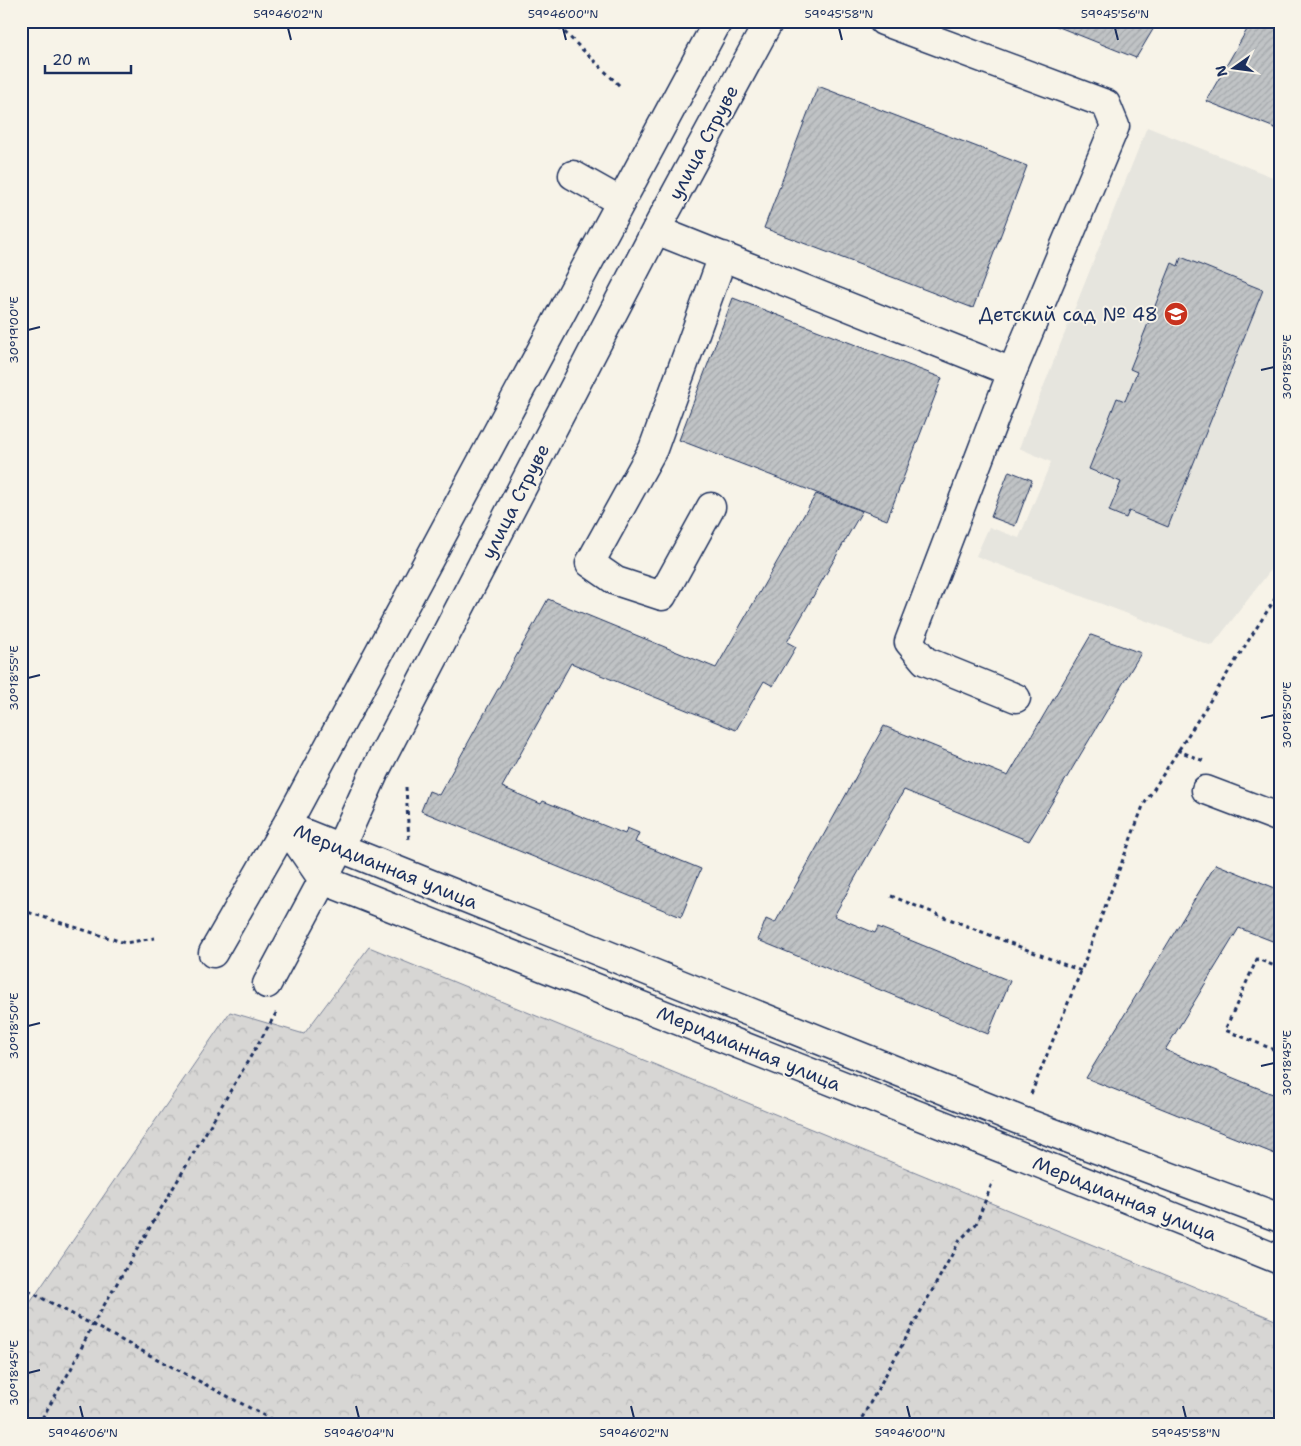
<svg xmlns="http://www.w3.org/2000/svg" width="1301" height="1446" font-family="'Shantell Sans',sans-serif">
  <defs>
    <pattern id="forest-crowns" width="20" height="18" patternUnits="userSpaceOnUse" patternTransform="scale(1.25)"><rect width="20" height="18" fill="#d7d6d4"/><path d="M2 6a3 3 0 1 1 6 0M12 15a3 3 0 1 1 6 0" fill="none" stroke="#b8b8b8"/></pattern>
    <pattern id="building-hatch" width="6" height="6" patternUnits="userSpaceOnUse" patternTransform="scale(1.25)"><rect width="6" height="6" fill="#c0c3c5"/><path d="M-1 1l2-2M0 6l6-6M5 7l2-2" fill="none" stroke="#a4a8ac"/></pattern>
  </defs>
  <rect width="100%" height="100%" fill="#f7f3e8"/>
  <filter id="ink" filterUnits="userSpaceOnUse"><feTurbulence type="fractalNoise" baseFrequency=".02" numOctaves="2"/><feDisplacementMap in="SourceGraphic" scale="10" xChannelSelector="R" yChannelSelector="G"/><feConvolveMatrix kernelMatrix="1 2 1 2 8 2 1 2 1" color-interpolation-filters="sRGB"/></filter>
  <g filter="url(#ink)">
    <!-- built -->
    <path fill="#e6e5de" d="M1147 127 1280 180V558L1212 646 976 556 989 527 1019 538 1051 462 1019 448Z"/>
    <!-- forest -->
    <path fill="url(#forest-crowns)" stroke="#798299" d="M369 947 1280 1322V1425H21V1316L230 1012 304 1034Z"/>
    <!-- building -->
    <path fill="url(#building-hatch)" stroke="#1b2f5e" d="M1044 21H1158L1136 58Z
      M1252 21H1280V70L1277 75 1280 76V130L1206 101Z
      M818 86 1027 166 973 308 764 228Z
      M1181 257 1263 290 1168 527 1129 511 1126 518 1109 511 1121 482 1089 469 1117 398 1125 401 1137 372 1130 369 1172 263 1178 266Z
      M733 298 942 378 887 520 679 440Z
      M1009 471 1032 480 1015 526 991 517Z
      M816 494 862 511 787 642 796 647 773 686 764 681 736 730 571 663 502 787 541 804 543 801 625 834 627 828 639 833 635 842 701 869 681 917 421 811 429 791 439 795 548 599 716 668Z
      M1091 635 1141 653 1029 841 904 790 834 916 875 933 878 927 1010 981 988 1034 758 940 766 919 775 923 884 726 1008 776Z
      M1216 864 1280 890V944L1239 928 1165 1050 1280 1097V1156L1086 1078Z"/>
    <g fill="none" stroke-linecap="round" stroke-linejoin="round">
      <!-- minor casing -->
      <g stroke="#1b2f5e" stroke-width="31">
        <path id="minor" d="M883 21 1106 104 1115 126 1012 372 909 642 925 661 1016 698
          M573 175 621 202
          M656 230 1012 372
          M711 507 662 596 616 581 590 563 653 449 723 256
          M1206 790 1280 818
          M286 826 323 880 1006 1150 1280 1260
          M286 826 1019 1120 1280 1218
          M213 953 286 826 718 21
          M267 984 340 848 375 771 656 230 769 21"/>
      </g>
      <!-- path -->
      <path stroke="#1b2f5e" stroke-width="3" stroke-dasharray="4 4" stroke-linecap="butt" d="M553 21 620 86
        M1177 750 1204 761
        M406 787 409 842
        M891 896 1081 971
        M21 910 125 943 155 938
        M1280 968 1257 959 1225 1030 1280 1052
        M1031 1094 1081 971 1143 806 1280 591
        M21 1287 282 1425
        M38 1425 71 1369 93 1324 278 1010
        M858 1425 960 1240 976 1224 993 1181"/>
      <!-- minor -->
      <use href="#minor" stroke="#f7f3e8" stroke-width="28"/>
    </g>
  </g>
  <!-- ticks -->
  <path fill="none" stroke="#1b2f5e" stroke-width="2" d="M288 28 291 40M563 28 566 40M839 28 842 40M1115 28 1118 40M28 330 40 327M1261 370 1274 367M28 678 40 675M1261 718 1274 715M28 1026 40 1023M1261 1066 1274 1063M28 1373 40 1370M80 1406 83 1418M356 1406 359 1418M631 1406 634 1418M907 1406 910 1418M1183 1406 1186 1418"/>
  <!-- icons -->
  <defs>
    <g id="school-disc" transform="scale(1.25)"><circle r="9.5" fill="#c8321e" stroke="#f7f3e8"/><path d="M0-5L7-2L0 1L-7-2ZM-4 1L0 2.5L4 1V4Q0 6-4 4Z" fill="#fff"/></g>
  </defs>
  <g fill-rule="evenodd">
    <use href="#school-disc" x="1176" y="314"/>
  </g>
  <g text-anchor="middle" stroke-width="4" stroke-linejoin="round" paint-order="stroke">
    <!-- street labels -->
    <g font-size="19" fill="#1b2f5e" stroke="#f7f3e8">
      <text transform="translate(703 142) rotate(-62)" y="7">улица Струве</text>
      <text transform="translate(515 501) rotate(-63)" y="7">улица Струве</text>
      <text transform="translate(386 866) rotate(22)" y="7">Меридианная улица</text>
      <text transform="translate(749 1048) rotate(22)" y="7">Меридианная улица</text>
      <text transform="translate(1125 1198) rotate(22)" y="7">Меридианная улица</text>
    </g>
    <!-- poi labels -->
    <g font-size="19" fill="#1b2f5e" stroke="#f7f3e8" text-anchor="end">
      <text x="1158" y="321">Детский сад № 48</text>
    </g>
  </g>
  <!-- margin -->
  <rect width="1301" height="1446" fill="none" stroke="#f7f3e8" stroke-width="55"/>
  <!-- north arrow -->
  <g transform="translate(1234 68) rotate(256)" stroke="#f7f3e8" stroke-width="4" paint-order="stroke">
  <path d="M0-4L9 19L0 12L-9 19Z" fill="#1b2f5e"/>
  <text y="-8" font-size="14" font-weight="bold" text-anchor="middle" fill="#1b2f5e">N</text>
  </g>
  <!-- scale -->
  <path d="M45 65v8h86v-8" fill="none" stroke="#1b2f5e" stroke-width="2.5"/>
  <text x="52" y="65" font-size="15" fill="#1b2f5e" stroke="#f7f3e8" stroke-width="4" paint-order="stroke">20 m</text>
  <rect x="28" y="28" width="1246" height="1390" fill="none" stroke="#1b2f5e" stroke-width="2"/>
  <g font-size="12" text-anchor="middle" fill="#1b2f5e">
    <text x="288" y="18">59°46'02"N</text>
    <text x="563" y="18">59°46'00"N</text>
    <text x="839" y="18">59°45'58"N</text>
    <text x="1115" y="18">59°45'56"N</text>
    <text transform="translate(14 330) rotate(-90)" y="4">30°19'00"E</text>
    <text transform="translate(1287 367) rotate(-90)" y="4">30°18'55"E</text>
    <text transform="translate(14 678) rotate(-90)" y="4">30°18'55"E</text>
    <text transform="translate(1287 715) rotate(-90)" y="4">30°18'50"E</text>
    <text transform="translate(14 1026) rotate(-90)" y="4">30°18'50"E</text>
    <text transform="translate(1287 1063) rotate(-90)" y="4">30°18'45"E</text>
    <text transform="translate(14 1373) rotate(-90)" y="4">30°18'45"E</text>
    <text x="83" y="1437">59°46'06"N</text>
    <text x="359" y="1437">59°46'04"N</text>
    <text x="634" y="1437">59°46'02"N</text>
    <text x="910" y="1437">59°46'00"N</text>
    <text x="1186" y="1437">59°45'58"N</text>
  </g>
</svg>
